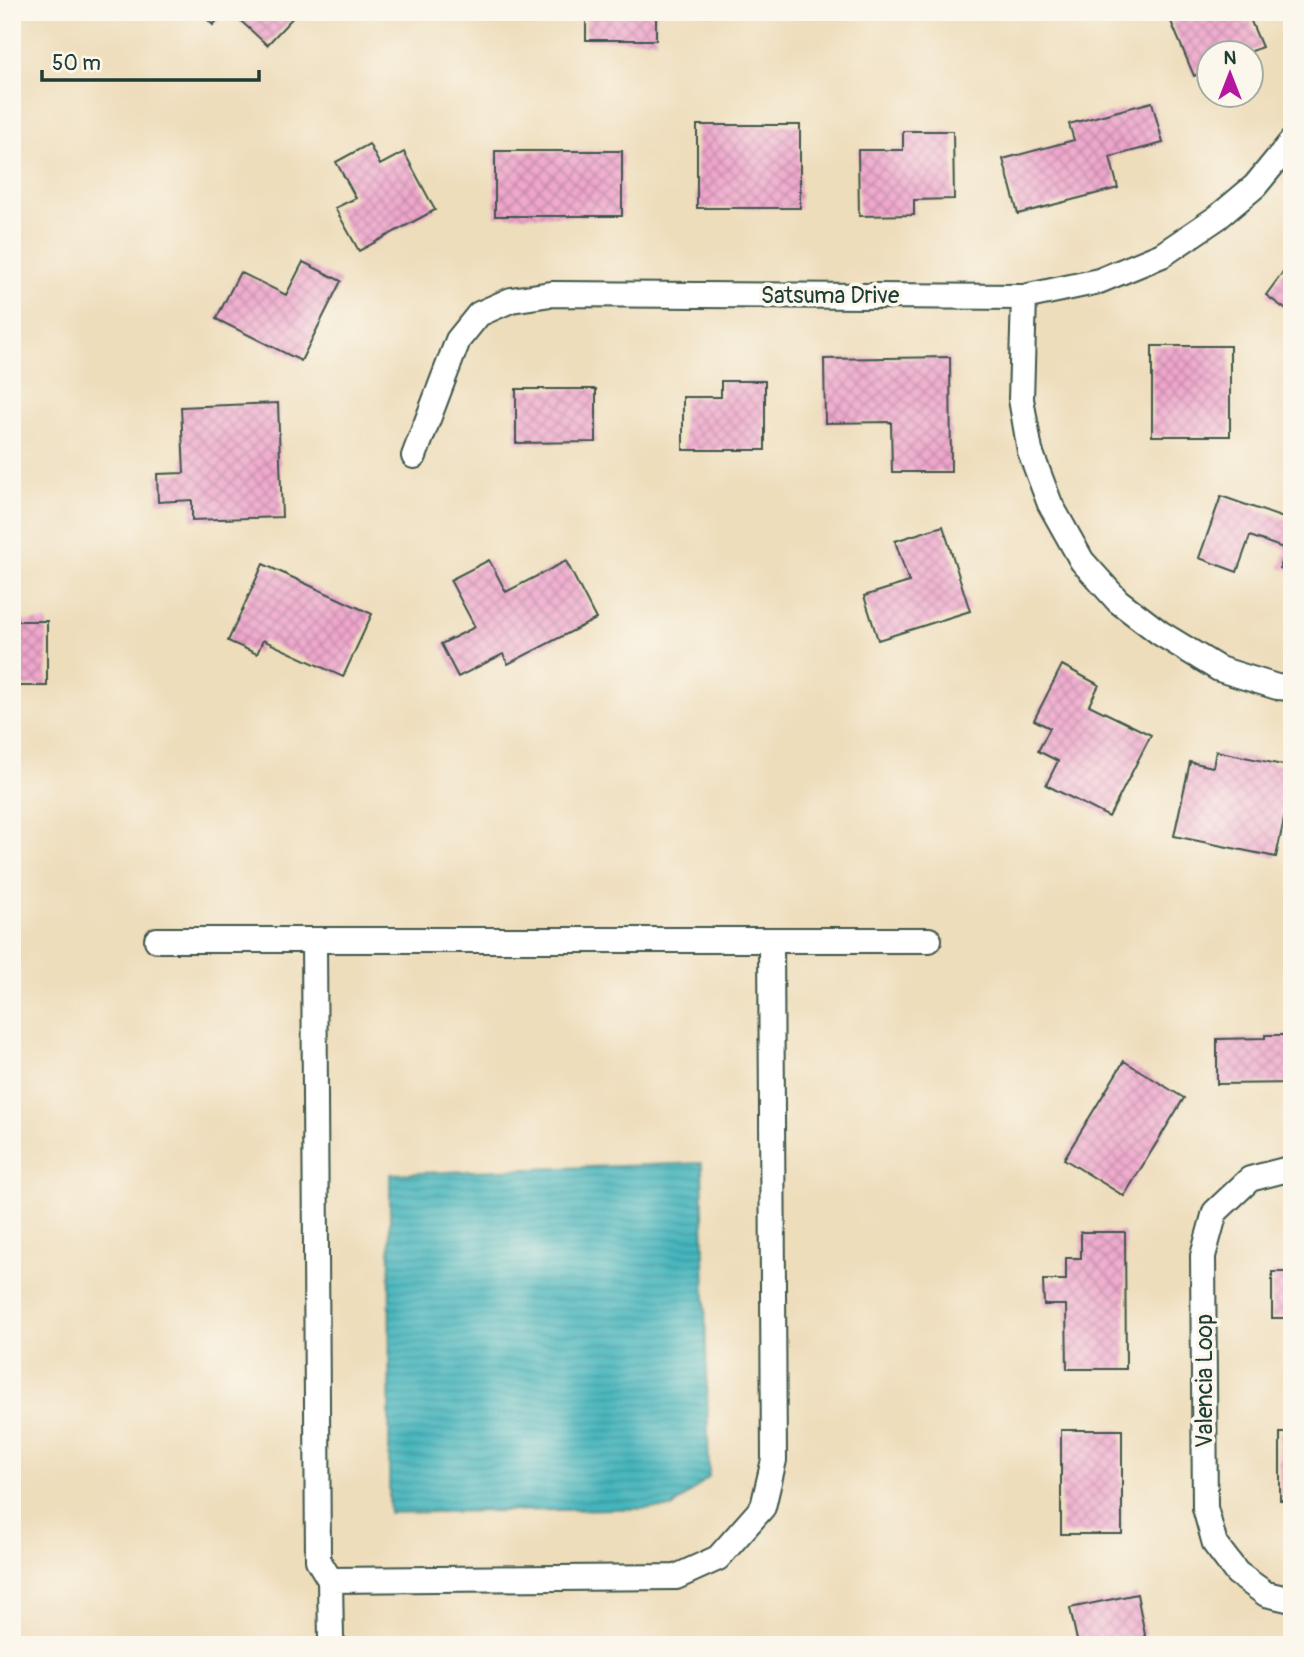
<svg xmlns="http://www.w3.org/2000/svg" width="1304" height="1657" font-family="Pangolin,sans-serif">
  <defs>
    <pattern id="water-rules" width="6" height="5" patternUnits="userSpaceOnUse" patternTransform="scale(1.75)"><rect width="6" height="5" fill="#45b5bd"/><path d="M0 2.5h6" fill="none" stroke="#39949a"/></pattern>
    <pattern id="building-cross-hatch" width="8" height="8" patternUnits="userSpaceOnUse" patternTransform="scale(1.75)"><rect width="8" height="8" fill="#efa6cc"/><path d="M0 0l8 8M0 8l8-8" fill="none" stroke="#c188a6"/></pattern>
  </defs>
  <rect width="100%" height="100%" fill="#fbf7ec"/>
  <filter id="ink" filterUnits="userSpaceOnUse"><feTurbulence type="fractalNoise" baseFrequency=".0143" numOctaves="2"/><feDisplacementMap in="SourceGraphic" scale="14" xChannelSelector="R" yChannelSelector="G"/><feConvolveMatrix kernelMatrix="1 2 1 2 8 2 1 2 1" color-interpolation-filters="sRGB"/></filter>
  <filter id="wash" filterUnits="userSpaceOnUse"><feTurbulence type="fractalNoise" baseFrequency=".00686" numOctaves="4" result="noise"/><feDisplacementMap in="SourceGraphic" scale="28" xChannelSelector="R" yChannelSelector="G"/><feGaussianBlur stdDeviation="1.57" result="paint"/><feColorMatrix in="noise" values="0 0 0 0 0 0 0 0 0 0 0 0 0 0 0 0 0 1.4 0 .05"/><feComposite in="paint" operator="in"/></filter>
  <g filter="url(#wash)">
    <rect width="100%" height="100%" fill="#edb"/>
    <!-- water -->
    <path fill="url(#water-rules)" stroke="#327978" stroke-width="2" d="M702 1163 709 1477 672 1508 389 1513 390 1174Z"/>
    <g id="blocks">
      <!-- building -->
      <path fill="url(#building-cross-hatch)" d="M200 12H225L213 25Z
        M231 12H298L267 45Z
        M586 12H656V40H586Z
        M1167 12H1247L1262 47 1250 52H1210V69L1194 76Z
        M1152 102 1163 143 1110 157 1118 188 1018 214 1003 159 1074 140 1069 124Z
        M697 125H800V208H697Z
        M903 131H953L954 199 914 200V215L859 216 858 150H903Z
        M369 144 380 165 404 152 435 210 359 251 335 208 356 198 336 162Z
        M495 151H622V216H495Z
        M1292 260V314L1266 295Z
        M303 262 341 281 301 361 216 319 240 272 286 295Z
        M1152 346H1230V436H1152Z
        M950 357 951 472H892L891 422 825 423 824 359Z
        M721 381H765V450H683V397H721Z
        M516 389H596V442L516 443Z
        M278 403 282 517 192 520V500L158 502 157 474 184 473 181 407Z
        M1221 496 1292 521V572L1280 568 1286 549 1250 536 1237 572 1199 558Z
        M943 526 970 611 878 640 864 596 909 582 895 541Z
        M489 560 506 592 566 561 596 619 508 664 503 654 458 677 441 644 475 627 450 580Z
        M263 564 372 614 343 677 263 640 257 654 228 641Z
        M12 621H47V686H12Z
        M1062 665 1099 685 1089 705 1151 735 1109 817 1046 785 1058 761 1038 751 1050 728 1034 720Z
        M1216 751 1292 767V782L1276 857 1174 836 1190 762 1213 767Z
        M1265 1035H1292V1083L1217 1084V1039L1265 1038Z
        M1124 1061 1184 1098 1124 1196 1064 1159Z
        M1081 1232H1125L1126 1369H1067L1066 1305H1044L1043 1280H1066V1258H1081Z
        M1272 1272H1292V1318H1272Z
        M1061 1430H1122V1534H1061Z
        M1280 1433H1292V1500H1280Z
        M1137 1594 1147 1645H1078L1070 1608Z"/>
    </g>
  </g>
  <g filter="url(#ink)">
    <use href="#blocks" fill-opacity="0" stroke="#3e5548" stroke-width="2"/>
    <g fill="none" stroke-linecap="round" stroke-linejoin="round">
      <!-- minor casing -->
      <g stroke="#3e5548" stroke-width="28">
        <path id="minor" d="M1024 297 1021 399 1030 451 1050 504 1082 561 1118 601 1160 633 1219 669 1277 687 1292 688
          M414 456 458 340 479 314 511 300 551 294 1024 297 1099 281 1162 255 1218 217 1255 186 1292 141
          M157 940H929
          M314 940 318 1560 330 1580
          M1292 1168 1250 1179 1215 1212 1203 1256 1205 1508 1215 1544 1237 1573 1266 1594 1292 1600
          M334 1645 331 1639 330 1580 676 1577 718 1558 763 1507 774 1460 771 940"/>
      </g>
      <!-- minor -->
      <use href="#minor" stroke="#fff" stroke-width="24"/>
    </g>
  </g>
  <g text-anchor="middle" stroke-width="7" stroke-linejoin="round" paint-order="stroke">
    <!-- street labels -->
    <g font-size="23" fill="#1f3d34" stroke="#fbf7ec">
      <text x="830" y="303">Satsuma Drive</text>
      <text transform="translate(1204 1381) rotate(-90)" y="8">Valencia Loop</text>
    </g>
  </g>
  <!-- margin -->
  <rect width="1304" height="1657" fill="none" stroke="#fbf7ec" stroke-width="42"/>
  <!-- north arrow -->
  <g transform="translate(1230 74)"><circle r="33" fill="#fbf7ec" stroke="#a3ada2" stroke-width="2"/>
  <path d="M0-5L12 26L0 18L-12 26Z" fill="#b5179e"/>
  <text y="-10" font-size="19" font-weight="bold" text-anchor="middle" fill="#1f3d34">N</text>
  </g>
  <!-- scale -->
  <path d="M42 70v10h217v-10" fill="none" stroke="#1f3d34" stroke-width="3.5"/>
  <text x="52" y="70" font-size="21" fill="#1f3d34" stroke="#fbf7ec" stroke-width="5" paint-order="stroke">50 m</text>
</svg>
